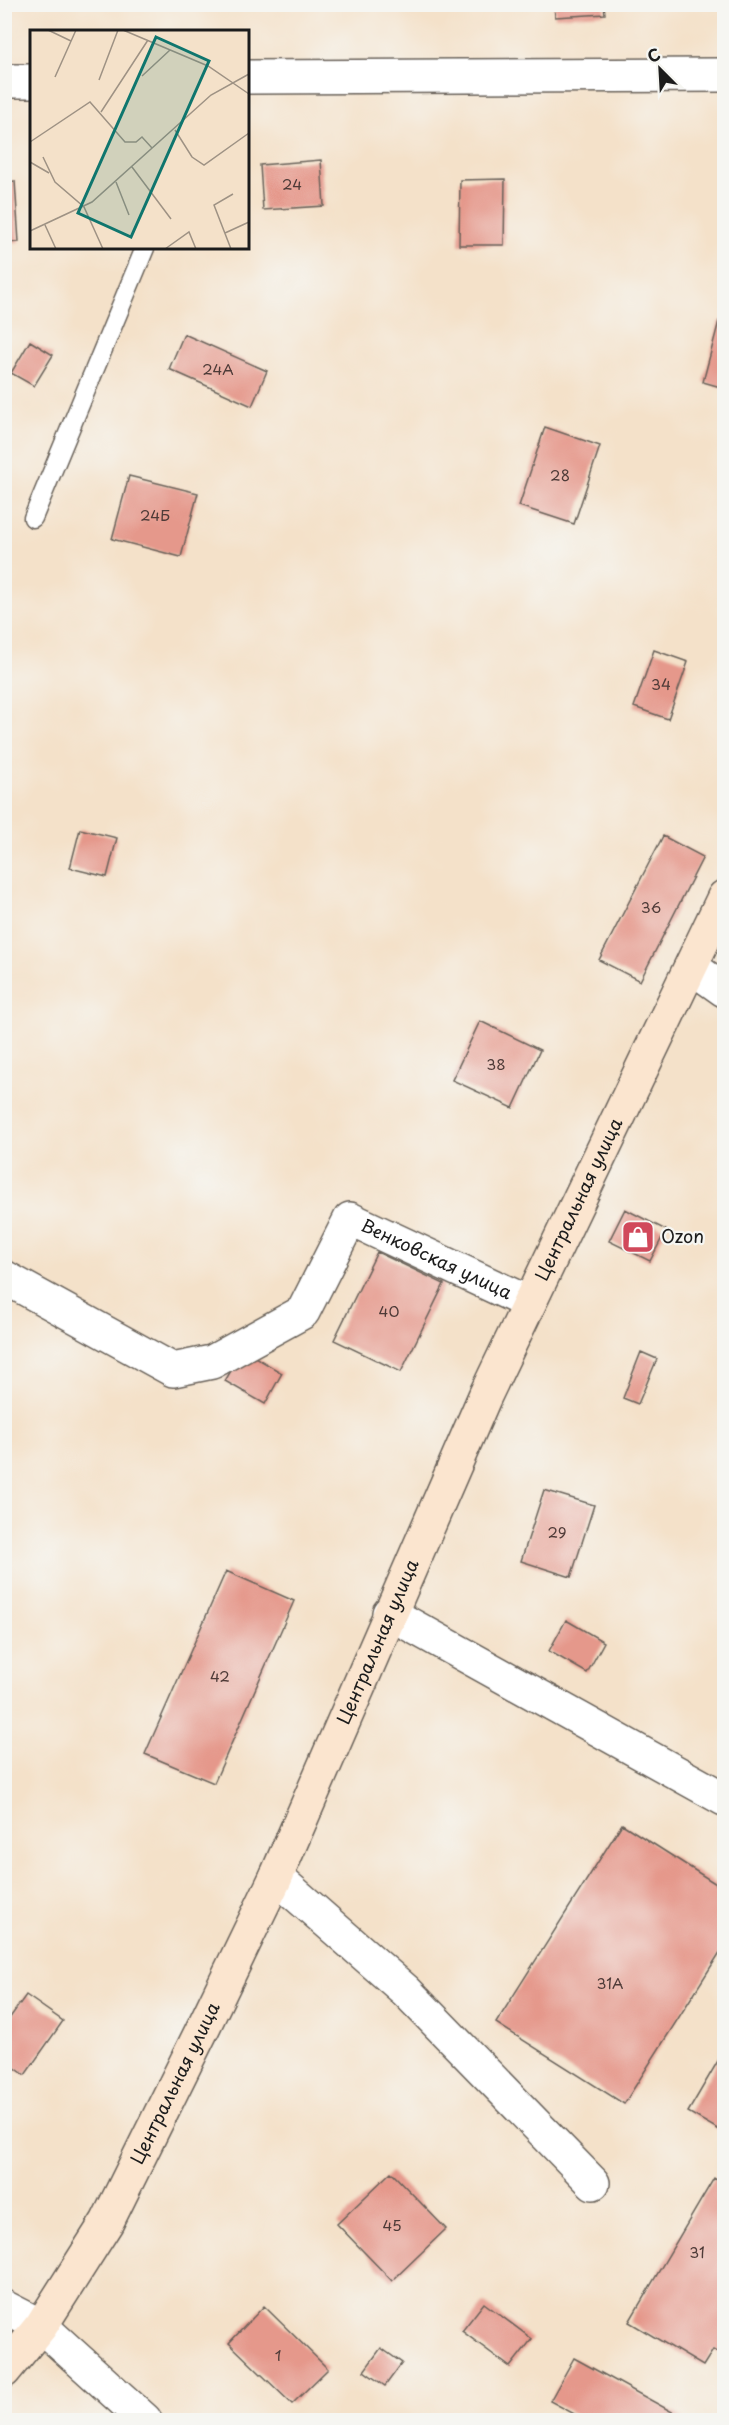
<svg xmlns="http://www.w3.org/2000/svg" width="729" height="2425" font-family="'Playpen Sans',sans-serif">
  <rect width="100%" height="100%" fill="#f6f6f2"/>
  <filter id="ink" filterUnits="userSpaceOnUse"><feTurbulence type="fractalNoise" baseFrequency=".0167" numOctaves="2"/><feDisplacementMap in="SourceGraphic" scale="12" xChannelSelector="R" yChannelSelector="G"/><feConvolveMatrix kernelMatrix="1 2 1 2 8 2 1 2 1" color-interpolation-filters="sRGB"/></filter>
  <filter id="wash" filterUnits="userSpaceOnUse"><feTurbulence type="fractalNoise" baseFrequency=".008" numOctaves="4" result="noise"/><feDisplacementMap in="SourceGraphic" scale="24" xChannelSelector="R" yChannelSelector="G"/><feGaussianBlur stdDeviation="1.35" result="paint"/><feColorMatrix in="noise" values="0 0 0 0 0 0 0 0 0 0 0 0 0 0 0 0 0 1.4 0 .05"/><feComposite in="paint" operator="in"/></filter>
  <g filter="url(#wash)">
    <rect width="100%" height="100%" fill="#f4e1c9"/>
    <g id="blocks">
      <!-- building -->
      <path fill="#e5988b" d="M554 4H604L605 14 555 17Z
        M321 160 324 206 263 210 260 165Z
        M505 179 504 245H459L460 180Z
        M15 181 19 242 4 243V182Z
        M719 321 724 322V388L703 382Z
        M184 334 267 371 252 406 169 369Z
        M30 341 53 355 34 386 11 373Z
        M545 427 600 446 574 524 519 506Z
        M129 476 198 493 181 557 112 539Z
        M654 650 688 662 668 719 634 707Z
        M80 829 117 838 107 877 70 868Z
        M663 836 703 857 640 981 599 960Z
        M480 1021 540 1050 513 1108 452 1080Z
        M625 1209 666 1230 650 1261 609 1241Z
        M377 1252 444 1284 401 1372 334 1340Z
        M243 1350 282 1373 265 1404 225 1381Z
        M641 1352 657 1359 638 1404 623 1398Z
        M544 1490 594 1505 571 1577 521 1561Z
        M226 1571 294 1601 214 1783 145 1754Z
        M566 1620 604 1642 587 1673 549 1651Z
        M622 1824 724 1889V1946L624 2104 496 2023Z
        M26 1995 63 2021 25 2075 4 2060V2026Z
        M722 2054 724 2055V2125L721 2131 688 2112Z
        M391 2172 446 2229 392 2281 337 2224Z
        M714 2178 724 2185V2356L713 2350 703 2366 629 2322Z
        M484 2303 532 2339 510 2367 462 2331Z
        M264 2306 328 2369 292 2404 229 2343Z
        M381 2348 402 2363 385 2386 364 2371Z
        M574 2358 685 2419 578 2420 580 2417 550 2401Z"/>
    </g>
  </g>
  <g filter="url(#ink)">
    <use href="#blocks" fill-opacity="0" stroke="#686159" stroke-width="1.5"/>
    <g fill="none" stroke-linecap="round" stroke-linejoin="round">
      <!-- lane casing -->
      <g stroke="#686159" stroke-width="21">
        <path id="lane" d="M33 518 145 248"/>
      </g>
      <!-- street casing -->
      <g stroke="#686159" stroke-width="36">
        <g id="street">
          <path d="M248 77 724 75"/>
          <path d="M4 81H32"/>
          <path d="M693 968 724 990"/>
          <path id="s1" d="M4 1277 173 1370 212 1362 303 1312 350 1219 529 1303"/>
          <path d="M389 1613 724 1799"/>
          <path d="M276 1877 406 1991 593 2183"/>
          <path d="M4 2307 41 2326 145 2420"/>
        </g>
      </g>
      <!-- secondary casing -->
      <g stroke="#686159" stroke-width="36">
        <g id="secondary">
          <path id="s2" d="M4 2371 41 2326 107 2222 202 2030 276 1877 485 1396 724 897"/>
        </g>
      </g>
      <!-- lane -->
      <use href="#lane" stroke="#fff" stroke-width="18"/>
      <!-- street -->
      <use href="#street" stroke="#fff" stroke-width="33"/>
      <!-- secondary -->
      <use href="#secondary" stroke="#fbe5cf" stroke-width="33"/>
    </g>
  </g>
  <!-- icons -->
  <defs>
    <g id="shop-square" transform="scale(1.725)"><rect x="-9" y="-9" width="18" height="18" rx="4" fill="#d1495b" stroke="#f6f6f2"/><path d="M-5-2.5h2.3a2.7 3.5 0 0 1 5.4 0H5L5.5 6h-11ZM-1.5-2.5h3a1.5 2.3 0 0 0-3 0Z" fill="#fff"/></g>
  </defs>
  <g fill-rule="evenodd">
    <use href="#shop-square" x="638" y="1237"/>
  </g>
  <g text-anchor="middle" stroke-width="4.5" stroke-linejoin="round" paint-order="stroke">
    <!-- number labels -->
    <g font-size="15" fill="#4e3b38">
      <text x="292" y="190">24</text>
      <text x="218" y="375">24А</text>
      <text x="560" y="481">28</text>
      <text x="155" y="521">24Б</text>
      <text x="661" y="690">34</text>
      <text x="651" y="913">36</text>
      <text x="496" y="1070">38</text>
      <text x="389" y="1317">40</text>
      <text x="557" y="1538">29</text>
      <text x="220" y="1682">42</text>
      <text x="610" y="1989">31А</text>
      <text x="392" y="2231">45</text>
      <text x="697" y="2258">31</text>
      <text x="278" y="2361">1</text>
    </g>
    <!-- street labels -->
    <g font-size="18" fill="#1c1c1c" stroke="#f6f6f2">
      <text dy="6" stroke="none"><textPath href="#s2" startOffset="1308">Центральная улица</textPath></text>
      <text dy="6" stroke="none"><textPath href="#s1" startOffset="536">Венковская улица</textPath></text>
      <text dy="6" stroke="none"><textPath href="#s2" startOffset="822">Центральная улица</textPath></text>
      <text dy="6" stroke="none"><textPath href="#s2" startOffset="336">Центральная улица</textPath></text>
    </g>
    <!-- poi labels -->
    <g font-size="18" fill="#1c1c1c" stroke="#f6f6f2" text-anchor="start">
      <text x="661" y="1243">Ozon</text>
    </g>
  </g>
  <!-- overview -->
  <g transform="translate(30 30)">
    <rect width="219" height="219" fill="#f4e1c9"/>
    <path fill="none" stroke="#9e9284" stroke-width="1.5" d="M18 0 41 11M93 0 178 36 219 64M112 46 140 20M25 47 46 0M69 50 88 0M71 82 118 10M145 100 162 127 174 135 219 103M0 112 60 72 95 112H106L112 107 122 118M13 127 25 152 54 177 73 219M0 132 19 143M102 137 141 189M86 152 99 185M15 195 26 219M0 201 62 172 181 65 219 44M195 203 219 192M135 219 159 202 166 219M201 219 184 175 203 164"/>
    <path fill="#0f766e" fill-opacity="0.15" stroke="#0f766e" stroke-width="3" d="M126 7 179 31 101 207 48 183Z"/>
    <rect width="219" height="219" fill="none" stroke="#1c1c1c" stroke-width="3"/>
  </g>
  <!-- margin -->
  <rect width="729" height="2425" fill="none" stroke="#f6f6f2" stroke-width="24"/>
  <!-- north arrow -->
  <g transform="translate(660 69) rotate(336)" stroke="#f6f6f2" stroke-width="4.5" paint-order="stroke">
  <path d="M0-4.5L10 22L0 15L-10 22Z" fill="#1c1c1c"/>
  <text y="-9" font-size="16" font-weight="bold" text-anchor="middle" fill="#1c1c1c">С</text>
  </g>
</svg>
